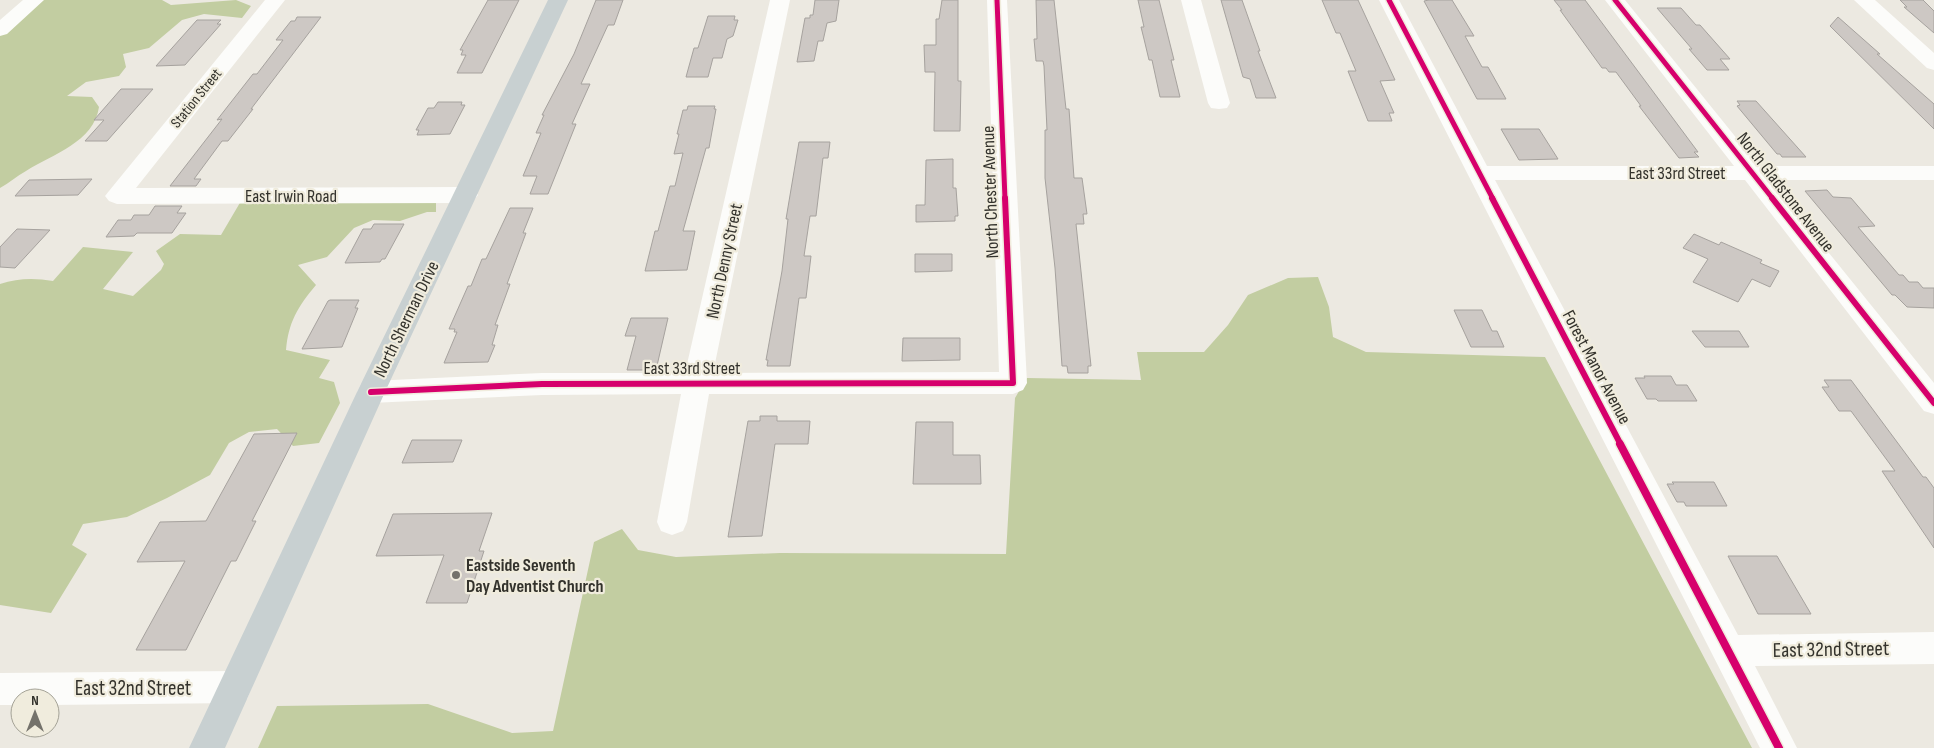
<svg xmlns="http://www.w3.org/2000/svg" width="1934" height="748" font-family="'Sofia Sans Condensed',sans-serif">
  <rect width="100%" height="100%" fill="#ece9e1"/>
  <!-- forest -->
  <path fill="#c2cda1" d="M37 0H162L171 5 236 0 251 6 242 18 204 14 182 20 149 48 123 54 126 67 119 76 86 82 67 96 92 97 99 107C94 142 53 154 26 171 17 176 9 183 0 188V34Z
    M413 200 436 203V212H427L400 221 373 220 354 228 327 257 298 265 316 285C298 306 288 323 286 350L330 360 319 378 334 382 340 403 319 443 293 446 277 429 249 432 229 443 210 475 167 498 127 517 83 524 72 545 87 554 51 613 0 605V284C18 278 35 278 53 281L83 247 133 252 103 289 133 296 161 270 164 264 156 251 180 234 221 235 241 201Z
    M1318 277 1329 307 1333 337 1366 352 1545 357 1752 748H258L277 706 428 704 512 733 553 731 594 542 622 529 638 550 676 557 780 553 1006 554 1015 398 1027 378 1141 380 1137 352H1204L1228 325 1248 295 1288 278Z"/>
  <!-- building -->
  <path fill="#cdc8c4" stroke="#a6a29e" d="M488 0H519L482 73H457L466 55H461L463 50H460Z
    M596 0H623L614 25H608L581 84H590L572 124H576L548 194H530L537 176H523L541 133H536L544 115H542L574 54Z
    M815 0H839L836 21 827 23 823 41H818L814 61 797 62 805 18H810V15H813Z
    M942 0H958V81H961L960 131H934L935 72H925L924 45H936V19H939Z
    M1036 0H1054L1066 109H1069L1074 178H1082L1087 214H1083L1084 224H1076L1091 366H1088V373H1068L1067 366H1062L1055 268 1045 178V130H1047L1044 66 1043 61H1036L1034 39H1037Z
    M1138 0H1159L1174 60H1171L1180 97H1160L1152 60H1149L1144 39 1141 27H1144Z
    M1221 0H1242L1260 51H1258L1276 98H1256L1250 79 1243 77Z
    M1322 0H1358L1395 80 1380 81 1394 113H1389L1392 121H1368L1348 71H1356L1340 33H1336Z
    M1429 0H1452L1474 36H1465L1482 67H1488L1506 99H1477L1424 1Z
    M1554 0H1585L1698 152H1694L1699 157 1679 158 1639 106H1641L1616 72H1609L1606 68H1602L1560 10H1562Z
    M1900 0H1923L1934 11V33L1904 7H1907Z
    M1657 8H1681L1696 25H1700L1730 59H1720L1729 70H1707L1689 49H1692Z
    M708 16H735L734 20H738L733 36 727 39 722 58H713L708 77H686L694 48H698Z
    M297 17H321L251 109H253L228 141H222L194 179H201L196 186H170L222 119 217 120 253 74H257L283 40H276L291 21H295Z
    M1838 17 1880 54H1877L1934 104V129L1830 26Z
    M197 20H221L217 24H221L185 65 156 66Z
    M121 89H153L107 141H85L104 120H94Z
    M1737 101H1756L1806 157H1782L1780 154H1777L1737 106 1740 105Z
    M438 102H462L461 105H465L450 134 417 135 419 130H416L428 108H434Z
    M688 106H715L714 109H716L709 148H706L683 231H695L687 270 645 271 655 231H658L670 186H675L683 153 674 154 679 134H677L683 110H687Z
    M1501 129H1539L1558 159 1519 160Z
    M799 142H830L828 158H823L816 216H810L804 256H811L806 298H799L790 366H767L768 360H766L782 271 788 219H786Z
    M953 159V188H956L958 216H955V221L916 222V205H925L926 160Z
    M92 179 78 195 15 196 29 180Z
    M1827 190 1833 197 1851 198 1875 226 1858 227 1899 275H1903L1909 282H1918L1923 288H1934V308L1907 307 1895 295H1892L1805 191Z
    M155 206H182L177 213H186L172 233H137L134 236 106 237 118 220H131L134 215H149Z
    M510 208H533L523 233H526L507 284H510L495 325H498L492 345H495L488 362 444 363 457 332H454L455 329H449L468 286H471L482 259H486Z
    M374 224H404L385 259H382L380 262 345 263 363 229H371Z
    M17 229 50 230 15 268 0 267V247Z
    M1694 234 1719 245 1721 242 1762 260 1760 263 1779 271 1770 287 1752 279 1738 302 1693 282 1708 259 1683 248Z
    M915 254H952V271L915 272Z
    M330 300H359L355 308H358L342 347 302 349 328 301Z
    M1454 310H1482L1492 331H1497L1504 347H1471Z
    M631 318H668L656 370H627L636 336H625Z
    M1692 331H1739L1749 347H1705Z
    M903 338H960V360L902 361Z
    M1644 376H1671L1676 385H1687L1697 401H1658L1656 399H1647L1635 378H1645Z
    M1824 380H1851L1923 477H1926L1934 488V548L1882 471H1895L1851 411H1839L1822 387H1829Z
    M760 416H777V421H810L808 444H775L762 536 728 537 748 421H760Z
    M916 422H953V455H980L981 484H913Z
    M297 433 252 521H256L236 561H231L186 650H136L185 561 137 562 160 522 206 521 254 434Z
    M412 440H462L453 462 402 463Z
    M1672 482H1714L1727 506H1686L1684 502H1677L1667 484H1674Z
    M492 513 479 551H484L467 603H426L444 555 376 556 393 514Z
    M1728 556H1777L1811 614H1758Z"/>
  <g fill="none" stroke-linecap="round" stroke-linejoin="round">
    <!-- minor -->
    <path fill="#fcfcfa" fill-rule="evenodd" d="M23 0H44L7 34 0 36V20Z
      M265 0H285L136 188 466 187 474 190 478 195 474 200 466 203 117 204 109 201 105 196 109 191Z
      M770 0H790L713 373 999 372 987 0H1007L1027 383 1023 390 1013 394H709L687 522 683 531 672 535 661 531 657 522 681 394 542 395 371 403 361 400 357 392 361 384 371 381 542 373H685Z
      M1181 0H1201L1230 103 1227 108 1219 109 1211 108 1208 103Z
      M1379 0H1399L1487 166H1734L1605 0H1625L1759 166H1934V180H1770L1934 383V414L1924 411 1745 180H1495L1738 635 1934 632V664L1755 666 1797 748H1760Z
      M1854 0H1875L1934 53V70L1927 68Z
      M235 671 247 675 252 687 247 699 235 703 50 705V698H20V705H0V673Z"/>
    <!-- major -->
    <path fill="#c8d0d1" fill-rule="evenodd" d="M548 0H568L385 392 225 748H189L357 392Z"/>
    <!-- cycleway-far2 casing -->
    <g stroke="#f0ecdd" stroke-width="8">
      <path id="cycleway-far2" d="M997 0 1005 199
        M1389 0 1493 199
        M1615 0 1773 199"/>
    </g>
    <!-- cycleway-far1 casing -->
    <g stroke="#f0ecdd" stroke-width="9">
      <path id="cycleway-far1" d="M1492 198 1621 445
        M1772 198 1934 403
        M371 392 542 384 1013 383 1005 198"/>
    </g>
    <!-- cycleway casing -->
    <g stroke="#f0ecdd" stroke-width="11">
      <path id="cycleway" d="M1620 444 1779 748"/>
    </g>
    <!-- cycleway-far2 -->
    <use href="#cycleway-far2" stroke="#d6006c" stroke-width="5"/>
    <!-- cycleway-far1 -->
    <use href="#cycleway-far1" stroke="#d6006c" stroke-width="6"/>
    <!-- cycleway -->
    <use href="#cycleway" stroke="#d6006c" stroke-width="8"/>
  </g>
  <!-- markers -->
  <circle fill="#74726b" stroke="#f0ecdd" stroke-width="2" cx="456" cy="575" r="5"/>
  <g text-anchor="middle" stroke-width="4.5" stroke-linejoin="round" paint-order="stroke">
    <!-- far-street labels -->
    <g font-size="15" fill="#33322c" stroke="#f0ecdd">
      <text transform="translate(196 98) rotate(-51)" y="5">Station Street</text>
    </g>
    <!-- street labels -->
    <g font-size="18" fill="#33322c" stroke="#f0ecdd">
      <text x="1677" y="179">East 33rd Street</text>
      <text transform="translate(990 192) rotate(-92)" y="6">North Chester Avenue</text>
      <text transform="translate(1786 192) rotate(52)" y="6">North Gladstone Avenue</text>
      <text x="291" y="202">East Irwin Road</text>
      <text transform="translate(724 261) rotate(-78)" y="6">North Denny Street</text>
      <text transform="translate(406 319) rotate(-64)" y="6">North Sherman Drive</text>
      <text transform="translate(1597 367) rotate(62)" y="6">Forest Manor Avenue</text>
      <text x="692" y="374">East 33rd Street</text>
    </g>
    <!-- poi labels -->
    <g font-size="18" font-weight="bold" fill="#33322c" stroke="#f0ecdd" text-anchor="start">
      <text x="466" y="571">Eastside Seventh<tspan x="466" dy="21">Day Adventist Church</tspan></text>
    </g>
    <!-- near-street labels -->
    <g font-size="21" fill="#33322c" stroke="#f0ecdd">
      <text transform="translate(1831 649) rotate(-1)" y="7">East 32nd Street</text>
      <text x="133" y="695">East 32nd Street</text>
    </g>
  </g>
  <!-- north arrow -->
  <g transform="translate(35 713)"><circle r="24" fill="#f0ecdd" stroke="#a4a296"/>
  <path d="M0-4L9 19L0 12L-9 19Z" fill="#74726b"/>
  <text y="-8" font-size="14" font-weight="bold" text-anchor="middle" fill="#33322c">N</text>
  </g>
</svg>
